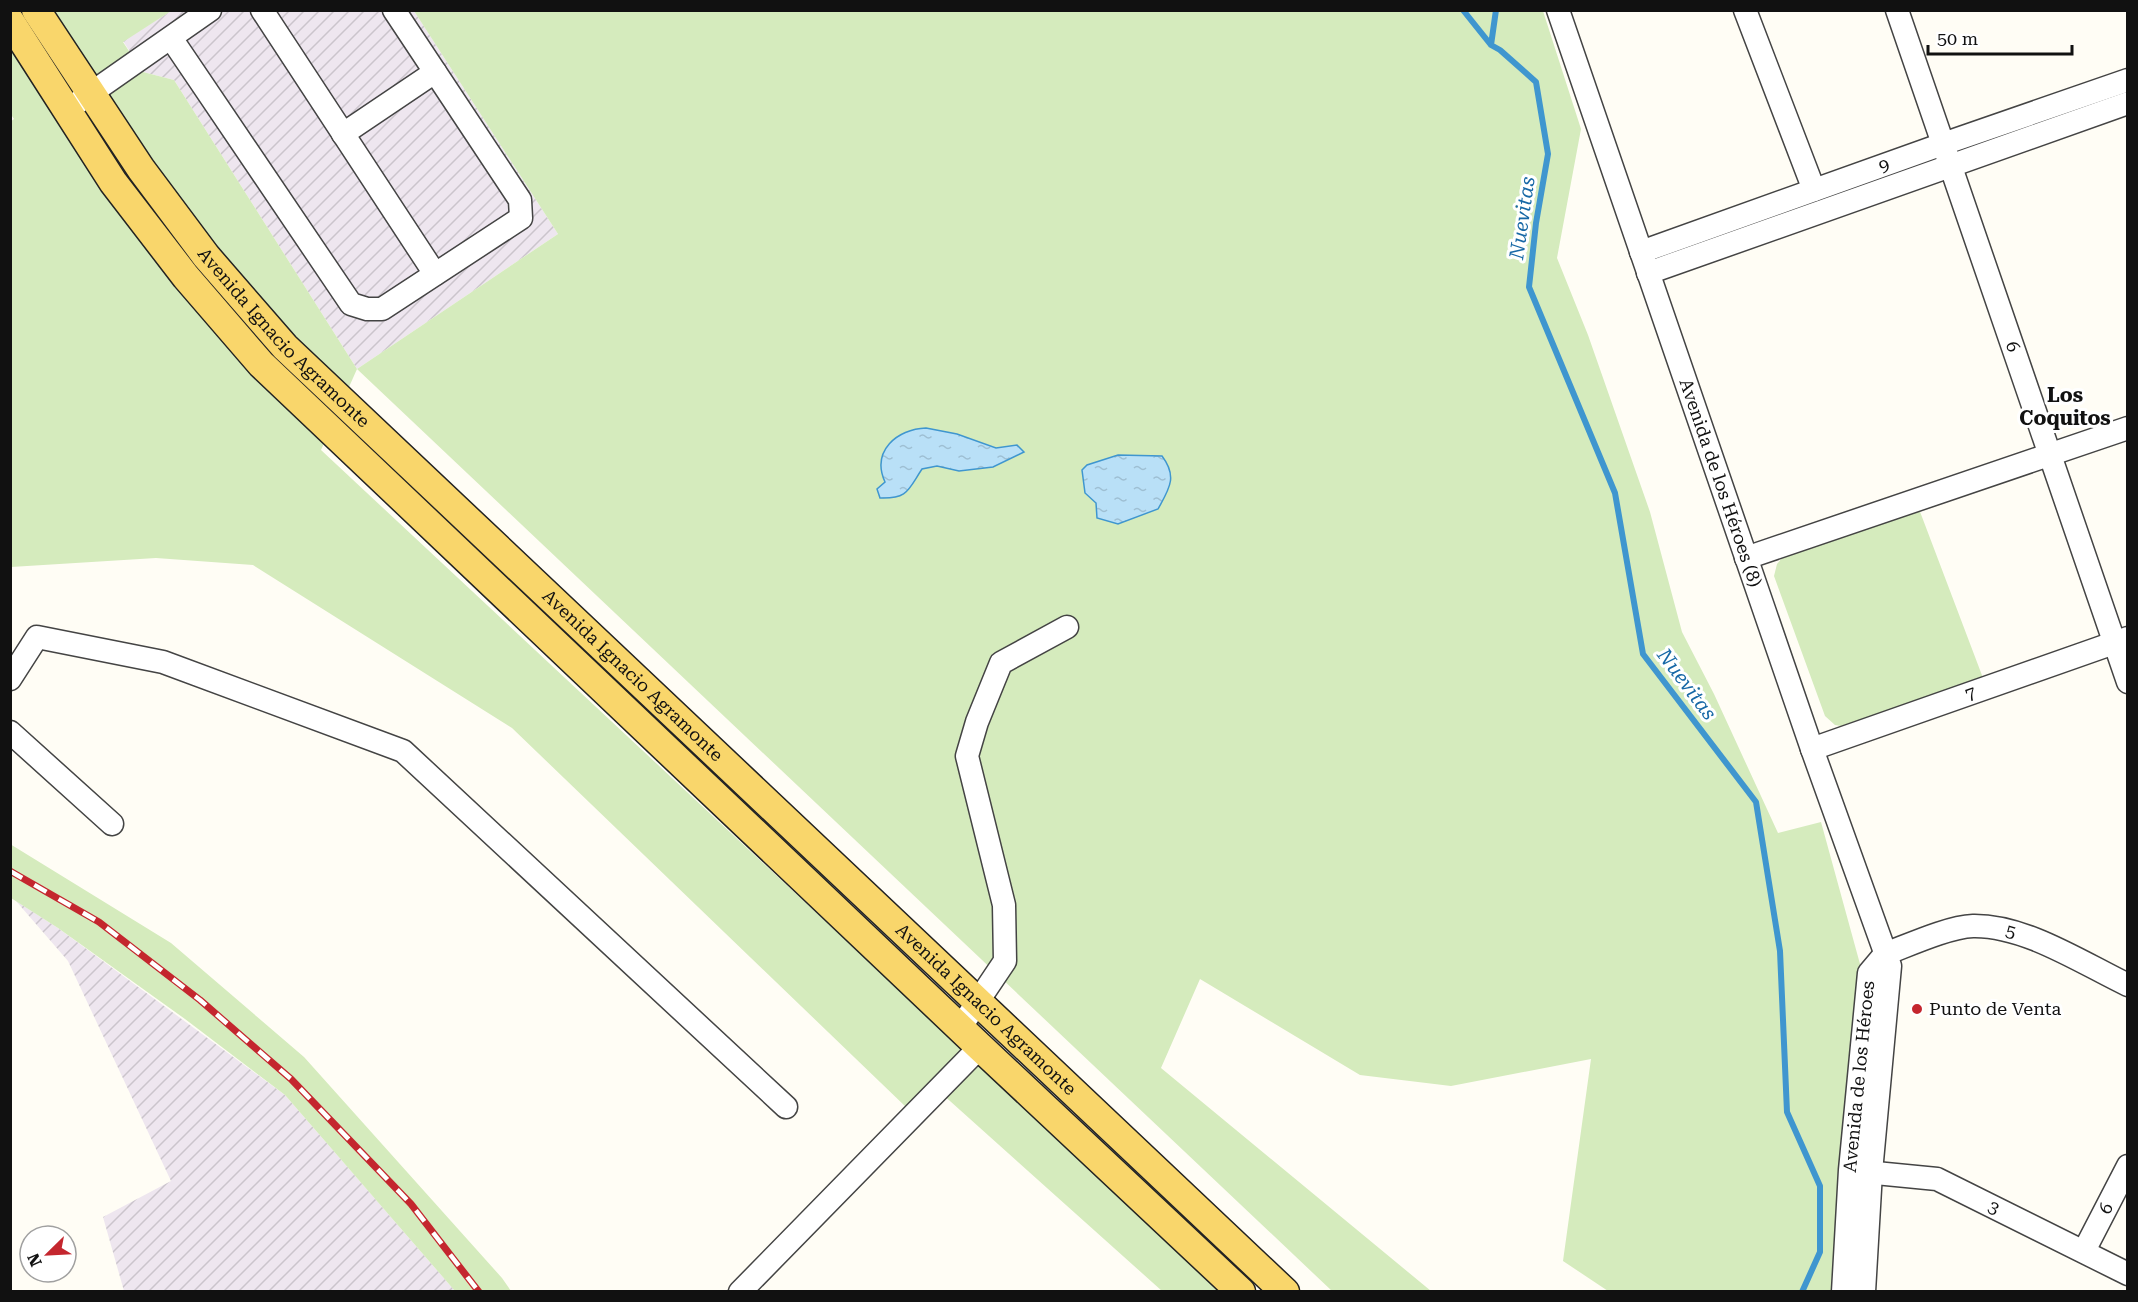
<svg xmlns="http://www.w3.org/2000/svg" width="2138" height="1302" font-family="'Roboto Serif',serif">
  <defs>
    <pattern id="industrial-furrows" width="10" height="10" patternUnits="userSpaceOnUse" patternTransform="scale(1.5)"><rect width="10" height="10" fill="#eee6ef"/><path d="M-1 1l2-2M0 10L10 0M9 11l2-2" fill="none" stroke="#cbc4cc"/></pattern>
    <pattern id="water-ripples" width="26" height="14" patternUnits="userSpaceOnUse" patternTransform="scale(1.5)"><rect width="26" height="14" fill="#b9e0f7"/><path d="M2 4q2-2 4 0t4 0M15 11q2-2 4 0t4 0" fill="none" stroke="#9ebfd3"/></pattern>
  </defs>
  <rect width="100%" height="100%" fill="#fffdf5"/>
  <!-- industrial -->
  <path fill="url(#industrial-furrows)" d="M171 11H414L558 234 357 369 174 80 143 72 123 41Z
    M16 901 58 928 285 1095 455 1291H124L103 1217 171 1181 68 961Z"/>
  <!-- grass -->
  <path fill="#d5ebbd" d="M11 11H171L123 42 143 72 174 80 357 369 558 234 414 11H1543L1581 129 1557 258 1588 335 1650 512 1682 632 1714 694 1778 833 1821 822 1860 964 1834 1265 1835 1291H1608L1563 1261 1591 1059 1451 1086 1360 1075 1200 979 1161 1068 1431 1291H1332L357 369 321 450 1221 1291H1162L931 1084 907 1108 512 728 253 565 156 558 11 567 10 122 14 119 10 113Z
    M1919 509 1983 678 1841 726 1835 725 1825 716 1774 576 1777 564 1782 558Z
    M10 844 171 943 304 1057 502 1278 511 1291H455L285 1095 185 1019 58 928 11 898Z"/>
  <!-- water -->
  <path fill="url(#water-ripples)" stroke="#3f96cf" stroke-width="1.5" d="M926 428 957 434 996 448 1017 445 1024 452 993 467 959 471 937 466 922 469C908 490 908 499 880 498L877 489 885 482C871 451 897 429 926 428Z
    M1118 455 1162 456C1178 477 1169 489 1158 509L1118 524 1097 518 1096 503 1085 493 1082 470 1087 465Z"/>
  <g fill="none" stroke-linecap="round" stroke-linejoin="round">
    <!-- stream -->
    <path stroke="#3f96cf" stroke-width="6" d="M1463 10 1491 45 1500 50 1536 82 1548 154 1536 223 1529 287 1615 493 1643 654 1756 802 1780 951 1787 1112 1820 1186V1252L1802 1292
      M1491 45 1496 10"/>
    <!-- minor casing -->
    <g stroke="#444" stroke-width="25">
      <g id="minor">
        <path d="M262 10 435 274"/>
        <path id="s1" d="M1558 10 1812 749 1890 966 1871 1172 1864 1292"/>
        <path d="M1745 10 1814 190"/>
        <path id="s2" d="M1897 10 2128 682"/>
        <path d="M171 38 351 304 367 309H382L521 218 520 200 394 10"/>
        <path d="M67 110 210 10"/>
        <path d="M343 134 435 72"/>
        <path id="s3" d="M1641 252 1943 144 2128 80"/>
        <path d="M1648 273 2128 103"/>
        <path d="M1746 558 2128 428"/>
        <path d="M10 679 37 637 163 662 403 751 786 1107"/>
        <path d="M10 732 112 824"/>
        <path id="s4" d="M1812 749 2128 638"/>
        <path d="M960 1028 1005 961 1004 905 967 756 977 722 1001 663 1067 627"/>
        <path id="s5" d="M1855 1171 1937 1179 2128 1274"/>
        <path id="s6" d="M2084 1251 2128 1166"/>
        <path d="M740 1292 980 1047"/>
        <path id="s7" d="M1843 1292 1850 1170 1869 973 1885 954C1909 945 1948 927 1973 926 2025 925 2082 963 2128 985"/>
      </g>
    </g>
    <!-- major casing -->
    <g stroke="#222" stroke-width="31">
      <g id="major">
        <path id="s8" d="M36 10 141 169 206 256 285 347 1285 1292"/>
        <path d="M10 21 113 182 186 277 261 364 980 1047 1241 1292"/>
      </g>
    </g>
    <!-- minor -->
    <use href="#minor" stroke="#fff" stroke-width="22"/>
    <!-- major -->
    <use href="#major" stroke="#f9d66b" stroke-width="28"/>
    <!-- rail casing -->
    <g stroke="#c4262e" stroke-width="7">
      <path id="rail" d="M10 871 99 922 200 1000 291 1079 411 1204 479 1292"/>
    </g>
    <!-- rail -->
    <use href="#rail" stroke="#fff" stroke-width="4.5" stroke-dasharray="14" stroke-linecap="butt"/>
  </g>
  <!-- markers -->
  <circle fill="#c4262e" stroke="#fff" stroke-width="2" cx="1917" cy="1009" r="6"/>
  <g text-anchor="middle" stroke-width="6" stroke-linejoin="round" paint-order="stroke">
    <!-- street labels -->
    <g font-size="18" fill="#111" stroke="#fff">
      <text dy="6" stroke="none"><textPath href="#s3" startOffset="258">9</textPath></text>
      <text dy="6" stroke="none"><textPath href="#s8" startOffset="412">Avenida Ignacio Agramonte</textPath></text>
      <text dy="6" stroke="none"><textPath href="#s2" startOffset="356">6</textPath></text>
      <text dy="6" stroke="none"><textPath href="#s1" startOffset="500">Avenida de los Héroes (8)</textPath></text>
      <text dy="6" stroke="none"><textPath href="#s8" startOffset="898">Avenida Ignacio Agramonte</textPath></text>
      <text dy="6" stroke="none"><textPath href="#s4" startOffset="168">7</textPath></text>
      <text dy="6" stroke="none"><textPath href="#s7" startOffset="476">5</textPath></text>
      <text dy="6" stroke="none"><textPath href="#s8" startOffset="1384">Avenida Ignacio Agramonte</textPath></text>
      <text dy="6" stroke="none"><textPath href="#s7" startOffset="216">Avenida de los Héroes</textPath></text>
      <text dy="6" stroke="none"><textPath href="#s5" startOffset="146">3</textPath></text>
      <text dy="6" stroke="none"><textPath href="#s6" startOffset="48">6</textPath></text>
    </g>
    <!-- poi labels -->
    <g font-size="18" fill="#111" stroke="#fff" text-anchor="start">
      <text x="1929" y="1015">Punto de Venta</text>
    </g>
    <!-- water labels -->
    <g font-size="20" font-style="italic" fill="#1768a6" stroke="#fff">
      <text transform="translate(1522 218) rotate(-82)" y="7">Nuevitas</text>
      <text transform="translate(1687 684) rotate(53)" y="7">Nuevitas</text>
    </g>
    <!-- neighbourhood labels -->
    <g font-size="20" font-weight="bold" fill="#111" stroke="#fff">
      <text x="2065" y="402">Los<tspan x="2065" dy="23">Coquitos</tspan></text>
    </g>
  </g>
  <!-- border -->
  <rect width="2138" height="1302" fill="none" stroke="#111111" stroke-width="24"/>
  <!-- north arrow -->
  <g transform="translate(48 1254) rotate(246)"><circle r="28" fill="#ffffff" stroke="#a0a0a0" stroke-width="1.5"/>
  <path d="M0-4.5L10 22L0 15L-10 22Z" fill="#c4262e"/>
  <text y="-9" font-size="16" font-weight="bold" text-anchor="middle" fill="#111111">N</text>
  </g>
  <!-- scale -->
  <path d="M1928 45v9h144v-9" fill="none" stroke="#111111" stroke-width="3"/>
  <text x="1937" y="45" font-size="18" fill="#111111" stroke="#ffffff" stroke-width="4.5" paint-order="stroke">50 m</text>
</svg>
